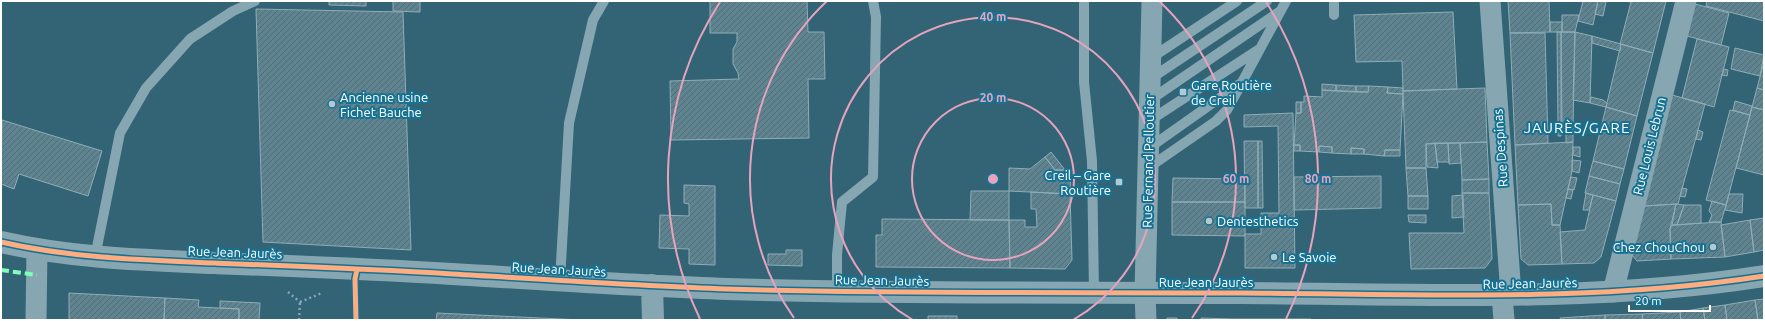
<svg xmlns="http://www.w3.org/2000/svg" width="1765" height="321" font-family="Ubuntu,sans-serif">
  <defs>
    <pattern id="building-hatch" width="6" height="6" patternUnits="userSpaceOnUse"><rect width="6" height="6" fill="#5e8391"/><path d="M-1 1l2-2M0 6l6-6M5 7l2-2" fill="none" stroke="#566a72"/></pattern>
  </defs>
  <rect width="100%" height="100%" fill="#326476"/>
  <!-- building -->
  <path fill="url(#building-hatch)" stroke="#8fadb7" d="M329 1H366V6L329 5Z
    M393 1H420V12L393 11Z
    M710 1H807L808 32H824L825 79H808L809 138 671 140 670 81 739 79 738 73 733 64V49L737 42V33H710Z
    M1508 1H1549L1550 32 1510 33Z
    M1583 1H1598L1593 25 1578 21Z
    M1598 1 1606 2 1603 16 1595 14Z
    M1625 1H1666L1653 53 1620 44 1631 2Z
    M1707 1H1764V21L1706 6Z
    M1695 4 1729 13 1721 45 1687 36Z
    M256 9 403 12 411 250 263 242Z
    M1453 12 1457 89 1403 91 1402 61 1356 62 1354 15Z
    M1562 15H1579L1575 32H1562Z
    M1550 22H1562V32H1550Z
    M1557 32H1561L1562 125 1558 126Z
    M1561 32H1575L1573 127H1561Z
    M1575 32 1592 36 1590 103 1573 100Z
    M1510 33H1545L1548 143 1515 145Z
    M1592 36 1621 44 1620 51 1592 43Z
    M1697 39 1729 47 1714 107 1682 98Z
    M1621 44 1653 53 1637 116 1606 107Z
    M1735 48 1764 55 1760 76 1731 69Z
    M1764 62V90L1757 88Z
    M1724 69 1728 70 1727 76 1722 75Z
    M1322 84 1336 85V91L1322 90Z
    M1336 85 1356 86V92L1336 91Z
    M1356 86H1369L1368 92H1356Z
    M1369 86 1388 87 1387 93 1403 94 1400 150H1385L1384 156 1364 154V149L1351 148V154L1332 153V147L1319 146V152L1300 151V145H1294L1296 113H1301V102H1304V96L1322 97V90L1368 92Z
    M1388 87 1403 88V94L1387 93Z
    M1485 88 1487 142 1426 144V168H1406L1403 91Z
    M1757 88 1764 90V110L1752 107Z
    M1672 95 1705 104 1678 204 1644 206Z
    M1591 97 1603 100 1607 103 1606 107 1590 103Z
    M1735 101 1752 106 1750 115 1733 110Z
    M1296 102H1301V113H1296Z
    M1606 107 1637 116 1624 169 1593 161Z
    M1752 107 1764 110V175L1736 168Z
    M1730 110 1750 115 1726 205 1706 200Z
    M1293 113 1295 268H1245V234H1261V213H1279L1278 126 1244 127V115Z
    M2 120 102 151 88 196 19 174 14 189 1 184Z
    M1562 125 1561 136H1558V126Z
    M1566 127H1573V142L1566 143Z
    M1698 130 1703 132 1701 140 1696 139Z
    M1244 141H1258V208H1245Z
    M1258 141H1262L1263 208H1258Z
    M1487 142 1489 179 1462 180 1460 143Z
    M1573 142 1572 171 1560 225H1552L1551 204 1518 205 1515 145Z
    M1435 143H1448L1449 162H1437Z
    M1435 143 1438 168 1427 167 1426 144Z
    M1448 143H1460L1461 163 1449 164Z
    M1294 145H1300V151H1294Z
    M1319 146 1332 147V153L1319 152Z
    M1573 147H1580V157L1573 155Z
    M1351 148 1364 149V154H1351Z
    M1385 150H1400V156H1384Z
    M1051 152 1065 170H1055L1045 157Z
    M1045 157 1055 170H1071L1070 194 1009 191V168L1030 169Z
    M1572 160 1581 161 1579 173 1572 171Z
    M1593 161 1624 169 1620 184 1589 176Z
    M1406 168H1426L1428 196H1408Z
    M1381 176V208L1294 210V177Z
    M1589 176 1620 184 1616 201 1585 193Z
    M1571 177 1577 178 1574 190 1568 189Z
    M1173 178 1245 179V202H1172Z
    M1489 179V193H1462V180Z
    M684 185 715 186V265L689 264V249L659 248 660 215 689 216V204L684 203Z
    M1682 188 1687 189 1685 197 1680 196Z
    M1568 189 1573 190 1571 199 1566 198Z
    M971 191H1009V220H970Z
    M1031 192 1070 194 1072 260 1065 269 1010 268 1009 220H1025V227H1037L1036 209H1031Z
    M1462 193H1489L1492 259 1485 268 1411 269 1409 233H1464Z
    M1586 193 1593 195 1589 210H1583Z
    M1729 194H1743L1742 213 1725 210Z
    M1463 195 1464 217 1452 218V196Z
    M1593 195 1616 201 1601 257 1594 263 1562 264 1560 232 1585 230Z
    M1408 196H1428V209H1408Z
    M1712 201 1726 205 1721 222H1709L1712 215 1709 211Z
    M1172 202H1245V236L1172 235Z
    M1551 204 1552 225H1560L1562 264 1528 265 1521 259 1518 205Z
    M1676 204 1684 205 1677 225H1672Z
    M1676 204 1670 229 1671 259 1637 261 1631 254 1644 206Z
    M1684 205H1701V223L1677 225Z
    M1408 215H1426V223L1409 222Z
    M1764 218V250L1754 252 1750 220Z
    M882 219 1009 220 1010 268 876 267V235H882Z
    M1750 220 1754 252 1725 257 1721 225Z
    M1721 222 1725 257 1671 259 1670 229 1672 225Z
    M786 250H802V266L768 265V254H786Z
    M69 293 165 298 164 320H69Z
    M165 298 199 300 198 307 239 309V320H164Z
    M1764 299V320H1758L1755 300Z
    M1755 300 1758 320H1727L1725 305Z
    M220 301 260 303 259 320H239V309L220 308Z
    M1725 305 1727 320H1705L1703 308Z
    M1703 308 1705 320H1681L1680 312Z
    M1680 312 1681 320H1643L1642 314Z
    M437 313 581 320H436Z
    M1642 314 1643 320H1605V315Z
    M1605 315V320H1561L1560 318Z
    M928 316H957V320H928Z
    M1167 318H1177V320H1167Z
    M1201 318 1233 319V320H1201Z
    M1233 319H1311V320H1233Z"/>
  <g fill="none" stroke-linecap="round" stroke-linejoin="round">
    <!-- path -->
    <path stroke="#86a7b2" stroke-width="2.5" stroke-dasharray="2 3" stroke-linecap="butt" d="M288 292 300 302
      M300 302 322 293
      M299 320 300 302"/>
    <!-- service -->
    <path stroke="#86a7b2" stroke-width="10" d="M1084 1V82L1092 161 1094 293
      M1334 1V15
      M1151 58 1237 1
      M1150 79 1267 1
      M1150 100 1279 12
      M1149 121 1258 50
      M1149 148 1241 83
      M1148 168 1216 121 1227 110 1286 1
      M95 257 120 133 146 88 190 39 233 11 255 1
      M560 280 569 123 593 20 604 1
      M837 290V255L842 202 873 177 876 17 873 1"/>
    <!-- minor -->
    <path stroke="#86a7b2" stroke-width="21" d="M1490 1 1511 295
      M1613 292 1686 1
      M1502 295 1504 320
      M36 320 37 250
      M1146 320 1145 293 1152 1"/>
    <!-- tertiary -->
    <path stroke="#86a7b2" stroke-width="22" d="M1 242C71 258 141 260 213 263 292 266 372 269 452 274 543 279 635 286 727 289 898 294 1070 292 1241 293 1416 294 1591 303 1764 276
      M652 285 653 320"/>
    <!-- quiet -->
    <path stroke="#80ffba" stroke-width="4" stroke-dasharray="8 4" stroke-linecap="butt" d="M1 270 37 275"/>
    <!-- cycleway casing -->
    <g stroke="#157293" stroke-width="8">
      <path id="cycleway" d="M1 242C71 258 141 260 213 263 292 266 372 269 452 274 543 279 635 286 727 289 898 294 1070 292 1241 293 1416 294 1591 303 1764 276
        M356 320 355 279 357 269"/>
    </g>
    <!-- cycleway -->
    <use href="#cycleway" stroke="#ffac80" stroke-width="5"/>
  </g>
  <!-- distance rings -->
  <g fill="none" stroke="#e7a3bd" stroke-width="2">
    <circle cx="993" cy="179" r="81"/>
    <path d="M913 320A162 162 0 1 1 1073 320"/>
    <path d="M794 318A243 243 0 0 1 827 1M1159 1A243 243 0 0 1 1192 318"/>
    <path d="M700 319A325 325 0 0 1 720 2M1266 2A325 325 0 0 1 1286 319"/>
  </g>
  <!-- markers -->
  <g fill="#b7c9cf" stroke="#157293" stroke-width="1.5">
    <rect x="1179" y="88" width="8" height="8" rx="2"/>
    <circle cx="332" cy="104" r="4"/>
    <rect x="1115" y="178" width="8" height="8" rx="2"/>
    <circle cx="1209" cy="221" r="4"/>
    <circle cx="1713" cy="247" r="4"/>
    <circle cx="1274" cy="257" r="4"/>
  </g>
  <g text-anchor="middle" stroke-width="4" stroke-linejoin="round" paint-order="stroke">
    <!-- poi labels -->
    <g font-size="13" fill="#fff" stroke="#157293" text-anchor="start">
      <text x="1191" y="90">Gare Routière<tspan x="1191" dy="15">de Creil</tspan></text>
      <text x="340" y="102">Ancienne usine<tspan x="340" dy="15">Fichet Bauche</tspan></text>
      <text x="1111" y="180" text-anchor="end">Creil – Gare<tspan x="1111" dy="15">Routière</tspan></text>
      <text x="1217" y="226">Dentesthetics</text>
      <text x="1705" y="252" text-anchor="end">Chez ChouChou</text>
      <text x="1282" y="262">Le Savoie</text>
    </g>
    <!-- street labels -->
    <g font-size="13" fill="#fff" stroke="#157293">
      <text transform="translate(1649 146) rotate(-76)" y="5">Rue Louis Lebrun</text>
      <text transform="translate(1500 148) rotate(-94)" y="5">Rue Despinas</text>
      <text transform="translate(1148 161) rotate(-89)" y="5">Rue Fernand Pelloutier</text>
      <text transform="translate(235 252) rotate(2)" y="5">Rue Jean Jaurès</text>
      <text transform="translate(559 269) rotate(3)" y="5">Rue Jean Jaurès</text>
      <text transform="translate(882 280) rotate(1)" y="5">Rue Jean Jaurès</text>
      <text x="1206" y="287">Rue Jean Jaurès</text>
      <text transform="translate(1530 283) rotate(-1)" y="5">Rue Jean Jaurès</text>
    </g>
    <!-- quarter labels -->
    <g font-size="15" letter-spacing="1" fill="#fff" stroke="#157293">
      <text x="1577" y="133">JAURÈS/GARE</text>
    </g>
  </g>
  <circle cx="993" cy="179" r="6" fill="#e7a3bd" stroke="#157293" stroke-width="2"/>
  <g font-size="12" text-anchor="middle" font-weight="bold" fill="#e7a3bd" stroke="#157293" stroke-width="4" stroke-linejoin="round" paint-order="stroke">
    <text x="993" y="21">40 m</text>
    <text x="993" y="102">20 m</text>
    <text x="1236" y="183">60 m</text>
    <text x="1318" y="183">80 m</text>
  </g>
  <!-- border -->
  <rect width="1765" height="321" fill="none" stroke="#ffffff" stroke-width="4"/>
  <!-- scale -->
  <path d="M1629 305v6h81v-6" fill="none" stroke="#ffffff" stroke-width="2"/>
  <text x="1635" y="305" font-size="12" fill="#ffffff" stroke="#157293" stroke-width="3" paint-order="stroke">20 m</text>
</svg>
